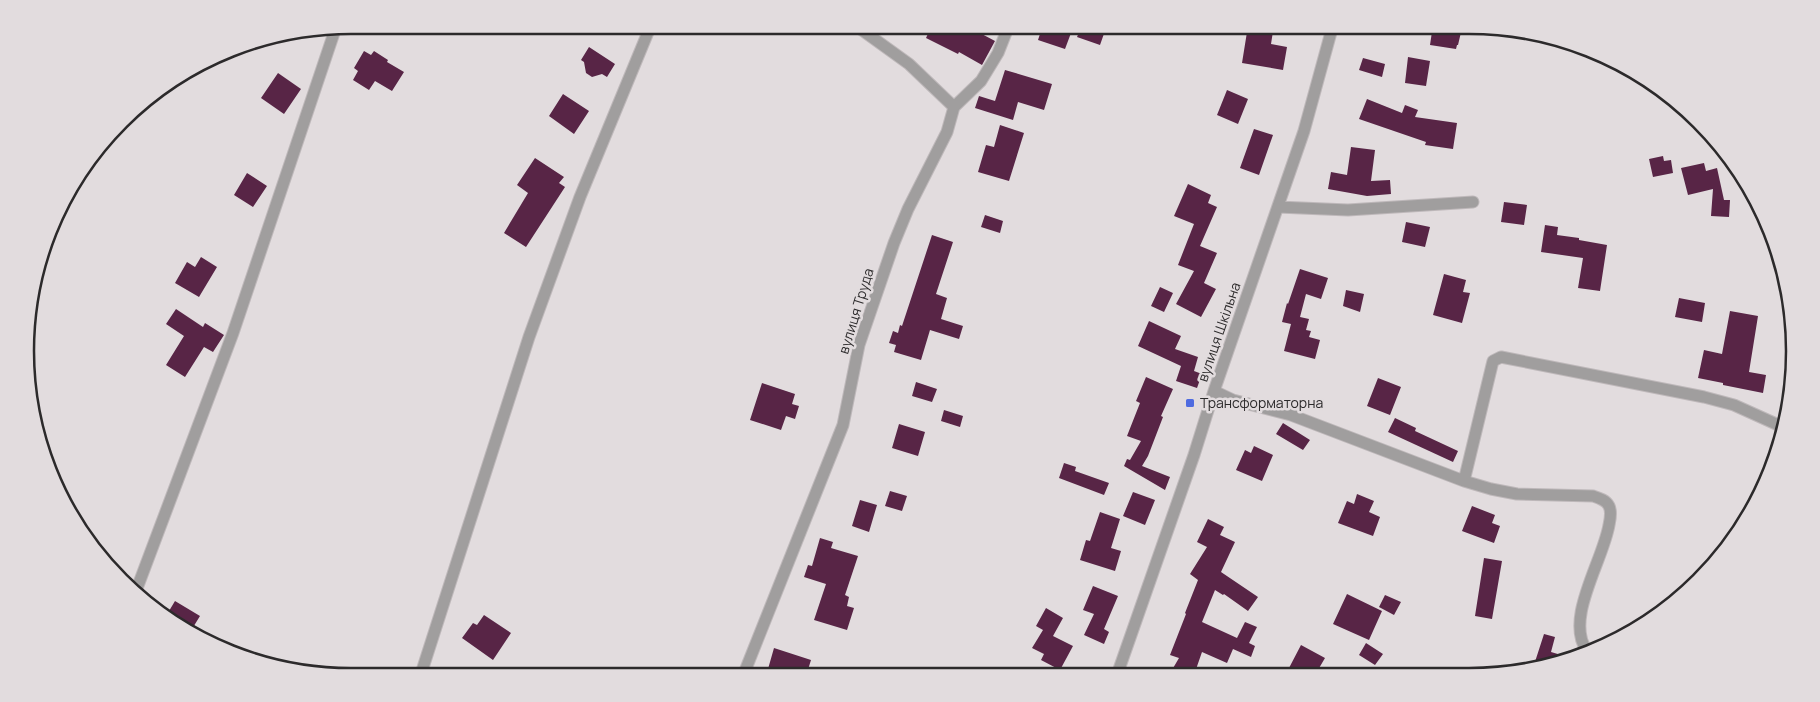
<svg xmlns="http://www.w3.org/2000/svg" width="1820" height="702" font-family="Manrope,sans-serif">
  <rect width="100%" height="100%" fill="#e2dcde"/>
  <!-- building -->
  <path fill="#582546" d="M932 25H981L978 32 995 41 982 65 959 52 958 54 926 38Z
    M1043 25H1074L1065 49 1038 40Z
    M1082 25H1097L1106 28 1100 45 1077 37Z
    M1258 25H1274L1271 44 1287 47 1283 70 1242 63 1247 32 1257 34Z
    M1433 25 1462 28 1458 45H1457L1456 49 1430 45Z
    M589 47 615 64 607 77 602 74 592 77 586 73 584 62 581 60Z
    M364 51 371 55 374 51 388 60 387 62 404 72 392 91 375 81 369 90 353 80 358 71 354 68Z
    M1408 57 1430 61 1426 86 1405 83Z
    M1363 58 1385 64 1382 77 1359 70Z
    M1005 70 1052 84 1044 110 1018 102 1013 120 975 108 979 96 995 101Z
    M278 73 301 89 284 114 261 98Z
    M1227 90 1248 99 1238 124 1217 115Z
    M563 94 589 111 574 134 549 116Z
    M1367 99 1402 113 1405 105 1418 110 1415 117 1457 123 1453 149 1425 145 1426 142 1359 119Z
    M1000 125 1024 133 1009 181 978 172 986 145 994 147Z
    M1254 129 1273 135 1259 175 1240 168Z
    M1351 147 1375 150 1371 181 1390 180 1391 194 1367 196 1328 189 1331 172 1347 175Z
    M1663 156 1664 161 1671 160 1673 173 1653 177 1649 159Z
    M535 158 564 177 559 183 565 187 526 247 504 233 528 193 517 185Z
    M1704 163 1706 171 1717 168 1724 200H1730L1729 217 1711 216 1713 189 1688 195 1681 168Z
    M247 173 267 186 253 207 234 195Z
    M1188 184 1211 195 1208 203 1217 207 1200 246 1217 253 1204 283 1216 289 1201 317 1176 304 1194 271 1178 265 1194 224 1174 216Z
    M1504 202 1527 205 1524 225 1501 222Z
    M985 215 1003 221 1000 233 981 227Z
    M1406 222 1430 227 1425 247 1402 242Z
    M1545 225 1558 227 1557 235 1579 238V240L1607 245 1600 291 1578 288 1583 258 1541 252Z
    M932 235 953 242 936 294 947 298 941 319 963 326 959 339 930 330 921 360 894 352 896 345 889 343 893 331 898 333 900 325 902 326Z
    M201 257 217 267 199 297 175 283 187 262 195 267Z
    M1300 269 1328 278 1321 299 1306 294 1300 317 1309 319 1306 330 1311 331 1309 337 1320 340 1315 359 1284 351 1291 324 1282 322 1287 303 1288 304Z
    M1444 274 1466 280 1463 292 1470 293 1462 323 1433 315Z
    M1160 287 1173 293 1164 312 1151 306Z
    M1346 290 1364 294 1360 312 1343 306Z
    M1679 298 1705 303 1702 322 1675 317Z
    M176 309 203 327 205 323 224 335 213 352 204 347 185 377 166 365 184 336 166 324Z
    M1730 311 1758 316 1749 372 1766 375 1763 393 1723 385V383L1698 378 1704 350 1722 354Z
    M1149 321 1181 336 1175 349 1198 357 1194 371 1202 374 1197 388 1176 381 1181 366 1138 346Z
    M1146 377 1173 389 1161 416 1163 417 1148 456 1142 466 1170 477 1165 490 1124 466 1127 459 1130 460 1141 441 1127 436 1140 403 1136 401Z
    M1378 378 1401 387 1390 415 1367 406Z
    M916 382 937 389 932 402 912 396Z
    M762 383 795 394 792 404 799 406 795 419 786 416 781 430 750 420Z
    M944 410 963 416 960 427 941 421Z
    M1395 418 1416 428 1415 431 1458 451 1453 462 1388 432Z
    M1283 423 1310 440 1303 450 1276 434Z
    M899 424 925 432 918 456 892 448Z
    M1254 446 1273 455 1262 481 1236 470 1245 450 1251 453Z
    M1064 463 1076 467 1075 471 1109 483 1104 495 1059 478Z
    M890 491 907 496 902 511 885 506Z
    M1133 492 1155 500 1145 525 1123 516Z
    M1357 494 1374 501 1369 512 1380 517 1373 536 1338 523 1347 501 1354 504Z
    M860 500 877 505 869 532 852 526Z
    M1472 506 1495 515 1492 523 1500 526 1494 543 1462 531Z
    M1100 512 1120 519 1111 548 1121 551 1115 571 1080 560 1086 540 1090 541Z
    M1208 519 1224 527 1220 535 1235 542 1221 572 1258 597 1248 611 1224 594 1223 595 1215 590 1202 622 1237 638 1245 622 1257 627 1249 643 1255 646 1251 657 1233 649 1227 663 1202 652 1194 675H1169L1179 658 1170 655 1186 614 1185 613 1198 580 1190 574 1207 547 1197 542Z
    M820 538 833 542 831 548 858 556 845 595 849 597 847 606 854 608 847 630 814 620 826 584 804 577 808 565 812 566Z
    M1484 558 1502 561 1492 619 1475 616Z
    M1093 586 1118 596 1104 629 1109 632 1104 644 1084 635 1094 614 1083 610Z
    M1347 594 1382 611 1369 640 1333 624Z
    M1385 595 1401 602 1394 615 1379 607Z
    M175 601 200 616 192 629 166 616Z
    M1046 608 1063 618 1053 636 1073 646 1060 670 1041 660 1044 654 1032 648 1043 630 1036 626Z
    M484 615 511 633 493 660 462 638 473 623 477 625Z
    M1544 634 1555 637 1551 652 1568 657 1533 668Z
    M1366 643 1383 654 1375 665 1359 655Z
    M1301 645 1325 658 1315 675H1301L1289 668Z
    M774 648 811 660 806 676 783 670 782 673 768 669Z"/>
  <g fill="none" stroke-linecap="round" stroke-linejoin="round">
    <!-- minor casing -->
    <g stroke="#beb8ba" stroke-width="13">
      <path id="minor" d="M855 25 909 64 954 107
        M954 107 981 81 998 53 1009 25
        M1278 207 1348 210 1473 202
        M1214 391 1233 400 1291 415 1464 481 1492 365 1493 361 1501 357 1704 397 1734 405 1785 428
        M1464 481 1491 489 1517 494 1593 496C1599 498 1606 500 1609 506 1612 512 1610 520 1609 525 1603 561 1564 619 1587 651
        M136 591 233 333 336 27
        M1117 675 1194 455 1214 391 1304 131 1333 25
        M743 676 843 425 859 345 894 243 908 209 947 132 954 107
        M420 677 529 337 580 197 651 25"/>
    </g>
    <!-- minor -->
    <use href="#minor" stroke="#a09e9e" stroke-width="11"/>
  </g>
  <!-- markers -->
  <rect fill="#4f6be0" stroke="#e2dcde" stroke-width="2" x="1185" y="398" width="10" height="10" rx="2.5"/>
  <g text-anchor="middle" stroke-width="5" stroke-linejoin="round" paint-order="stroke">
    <!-- street labels -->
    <g font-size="14" fill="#2c2a2b" stroke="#e2dcde">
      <text transform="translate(856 311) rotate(-73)" y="5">вулиця Труда</text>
      <text transform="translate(1219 332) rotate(-71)" y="5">вулиця Шкільна</text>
    </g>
    <!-- poi labels -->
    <g font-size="14" fill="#2c2a2b" stroke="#e2dcde" text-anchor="start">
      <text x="1200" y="408">Трансформаторна</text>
    </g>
  </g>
  <!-- crop -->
  <path d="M0 0H1820V702H0ZM351 34H1469A317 317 0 0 1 1786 351V351A317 317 0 0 1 1469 668H351A317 317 0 0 1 34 351V351A317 317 0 0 1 351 34Z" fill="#e2dcde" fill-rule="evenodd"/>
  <path fill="none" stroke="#2c2a2b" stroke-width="2.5" d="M351 34H1469A317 317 0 0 1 1786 351V351A317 317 0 0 1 1469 668H351A317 317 0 0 1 34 351V351A317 317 0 0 1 351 34Z"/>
</svg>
